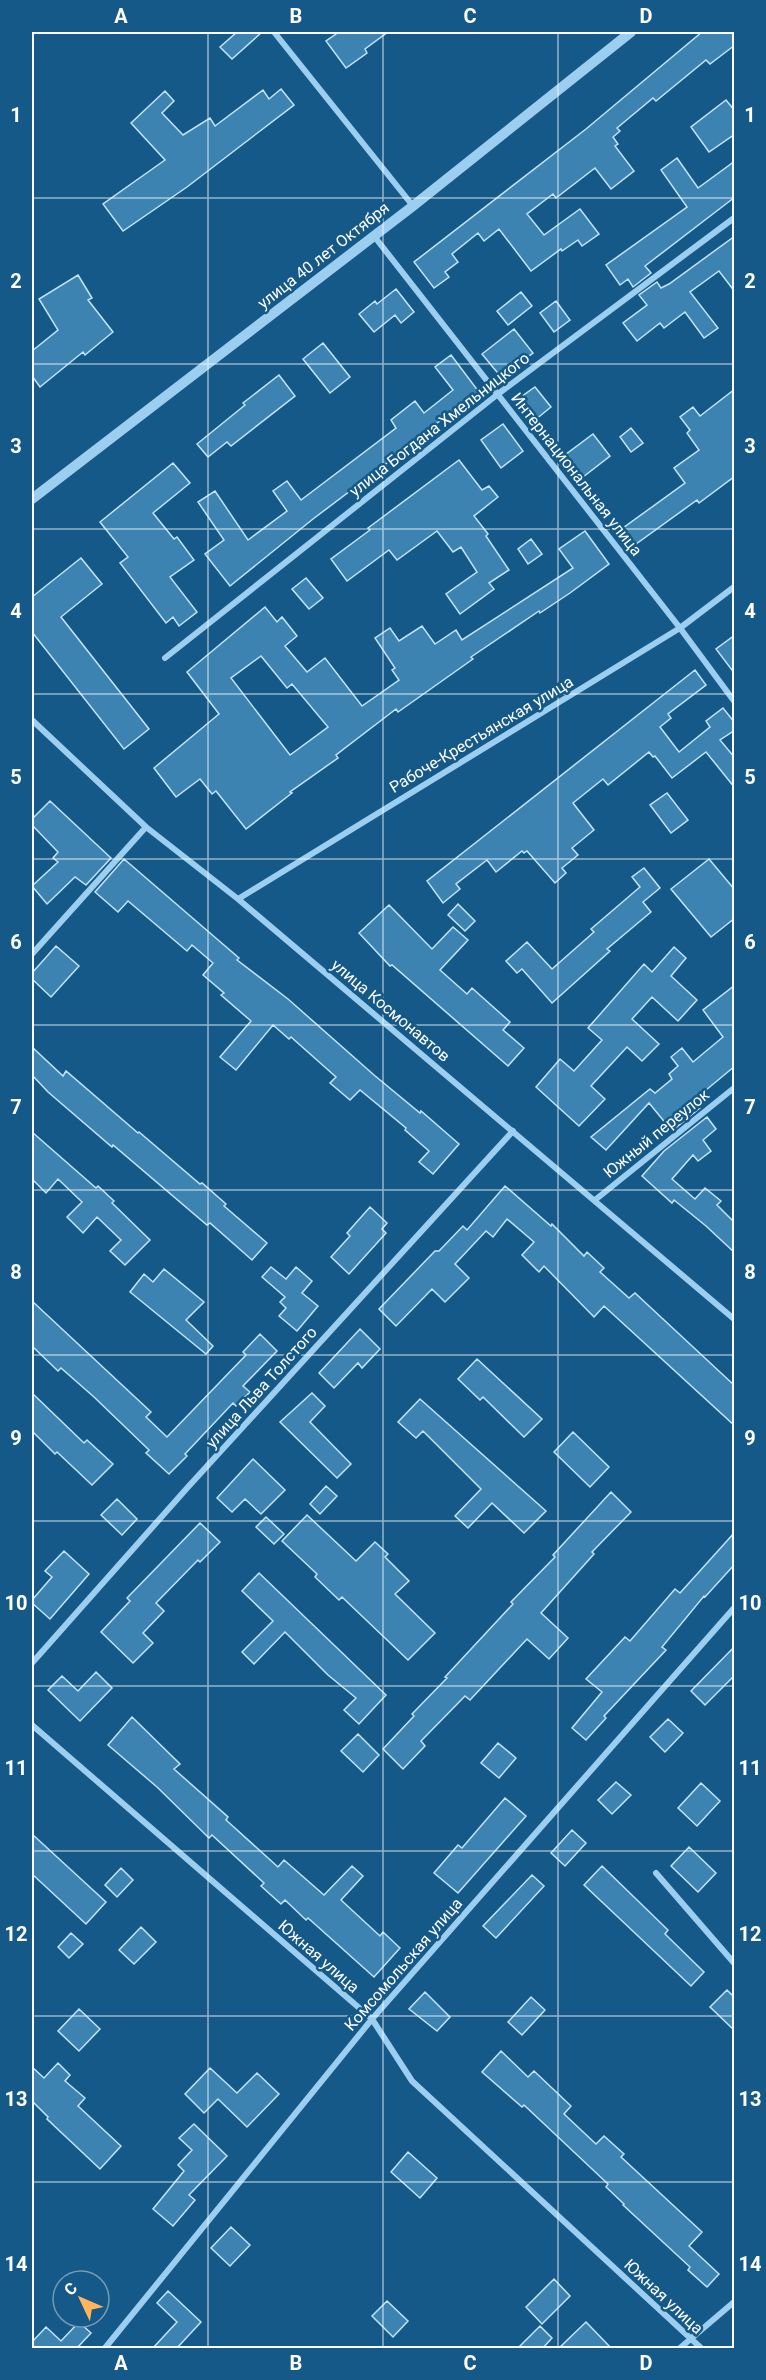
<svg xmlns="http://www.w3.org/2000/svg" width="766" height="2380" font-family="Roboto,sans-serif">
  <rect width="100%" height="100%" fill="#155988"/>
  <!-- building -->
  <path fill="#3d83b2" stroke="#c1e4fb" stroke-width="1.5" fill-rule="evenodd" d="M237 32H262L232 59 220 47Z
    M339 32H388L365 49 367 53 346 68 326 41Z
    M702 32H735V45L710 64 706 60 656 101 653 98 617 128 620 131 613 137 618 144 615 146 634 171 611 189 595 168 556 198 553 194 527 214 544 235 580 209 599 234 582 246 578 240 562 251 561 249 531 271 499 229 484 241 478 233 452 254 458 262 445 272 449 277 434 288 414 262 586 129Z
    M281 89 294 105 187 187 123 231 103 204 165 160 131 123 165 91 174 101 162 113 183 135 210 118 215 126 263 90 269 99Z
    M726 100 735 111V134L709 152 691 127Z
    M677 158 698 188 735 161V197L645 266 651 273 633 287 628 279 620 285 606 265 687 207 661 170Z
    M735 236V292L719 271 690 292 718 328 704 338 685 312 664 328 660 323 637 341 623 323 647 305 639 295 657 282 661 288 669 284Z
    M78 275 92 298 88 300 113 332 85 355 83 352 40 387 32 376V351L58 330 39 299Z
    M396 289 414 312 401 323 395 315 374 332 359 314 375 301 377 304Z
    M521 292 532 306 508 325 497 311Z
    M556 301 570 320 554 332 540 313Z
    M514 329 533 353 501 377 482 354Z
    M323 343 350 377 330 393 303 359Z
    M451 355 479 392 398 452 399 454 313 519 230 586 205 554 224 540 198 502 215 491 248 540 287 511 273 491 287 481 301 500 396 428 391 420 415 401 424 413 453 390 435 367Z
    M279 375 295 396 231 446 227 442 208 457 197 444 245 405 243 403Z
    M535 387 551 407 535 420 518 399Z
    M735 389V476L699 503 697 500 636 544 623 528 685 483 674 468 699 450 687 433 690 430 680 417 693 407 700 416Z
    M503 424 523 451 501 468 481 440Z
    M631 428 643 443 631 452 620 437Z
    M593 434 610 456 583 477 565 455Z
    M459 460 482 490 489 486 498 497 474 516 488 534 486 536 509 570 489 583 494 589 460 614 446 594 477 572 461 547 453 552 437 531 397 560 389 550 347 581 331 559 370 530 368 528Z
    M173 463 190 483 153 513 174 539 177 537 194 560 170 577 197 612 179 626 173 617 166 623 120 563 128 557 100 522Z
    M585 531 609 564 570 593 540 613 539 611 471 657 473 659 398 712 396 709 336 755 338 758 290 792 292 793 246 829 216 791 212 794 200 779 176 797 154 768 219 714 187 672 265 607 277 622 282 617 297 636 285 646 307 672 325 658 362 706 399 680 392 670 395 668 375 638 390 628 399 641 422 626 435 644 456 630 462 640 573 568 559 549ZM261 656 287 688 292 684 328 727 290 755 231 678Z
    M531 539 542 554 528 564 518 549Z
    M81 558 102 584 61 617 149 729 124 749 32 632V597Z
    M306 578 323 598 309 609 292 589Z
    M735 635V674L716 649Z
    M695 670 706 685 668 714 671 718 660 727 679 752 710 727 706 721 723 708 735 723V730L720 740 735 758V788L706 752 672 778 655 756 653 757 649 752 608 785 603 779 573 803 594 830 572 848 578 855 562 868 566 873 555 883 527 851 524 853 522 851 496 872 487 860 456 884 460 889 443 903 427 881Z
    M667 793 688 820 671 833 650 805Z
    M50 801 111 858 86 885 75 877 47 904 32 886 58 862 53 858 58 852 32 825V819Z
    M124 859 239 958 237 960 288 999 374 1075 420 1113 421 1111 459 1144 433 1174 419 1162 429 1151 405 1130 406 1128 360 1090 350 1100 330 1083 336 1077 291 1037 289 1039 273 1025 236 1070 220 1057 251 1021 221 995 224 993 203 975 213 963 192 945 187 951 128 901 118 912 95 892Z
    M709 859 735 890V918L711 937 671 889Z
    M644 868 660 888 643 902 651 912 607 949 610 951 552 1003 522 969 517 973 506 961 527 942 552 969 594 932 591 929 640 887 632 877Z
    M458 904 475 921 465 931 448 915Z
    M389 905 432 949 453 927 468 940 440 970 467 994 472 988 510 1022 503 1030 524 1048 508 1066 392 965 390 966 359 933Z
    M56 946 79 966 51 997 32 979V973Z
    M674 947 686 958 671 976 697 1000 678 1021 652 997 632 1019 659 1044 642 1061 627 1047 591 1086 605 1099 579 1126 536 1087 560 1059 574 1071 602 1040 588 1028 644 964 652 972Z
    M735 985V1066L694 1100 700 1108 672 1131 649 1103 606 1150 591 1137 650 1089 655 1093 672 1079 669 1074 678 1066 671 1057 682 1048 693 1062 723 1037 703 1010Z
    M32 1047 63 1076 66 1071 138 1133 139 1132 200 1184 202 1183 226 1204 224 1206 267 1243 252 1260 210 1223 207 1225 113 1145 112 1147 48 1092 32 1075Z
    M707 1117 716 1129 703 1140 711 1151 698 1161 693 1155 672 1179 695 1199 705 1188 721 1201 717 1205 735 1223V1253L706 1226 674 1200 672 1203 642 1176 664 1151Z
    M32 1132 96 1188 98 1186 114 1201 112 1203 150 1240 125 1265 110 1251 121 1240 97 1217 83 1233 67 1217 82 1202 58 1179 46 1193 32 1179Z
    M505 1186 551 1226 552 1224 584 1256 587 1252 604 1268 600 1272 629 1298 635 1293 735 1386V1426L604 1306 594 1317 544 1266 539 1272 522 1255 534 1242 507 1219 493 1237 486 1231 455 1264 469 1278 445 1302 432 1289 396 1326 379 1309 435 1251H439L463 1226 467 1230Z
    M370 1207 387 1223 382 1229 386 1233 349 1274 331 1257 350 1236 347 1233Z
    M271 1267 286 1279 296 1267 312 1281 302 1293 318 1306 297 1331 279 1316 286 1308 280 1302 285 1297 262 1277Z
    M164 1269 204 1302 186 1320 213 1346 206 1354 130 1292 144 1274 153 1282Z
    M32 1301 151 1412 146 1417 167 1437 246 1355 243 1352 260 1334 277 1351 243 1386 250 1392 236 1406 233 1403 185 1454 187 1456 169 1474 146 1453 149 1450 94 1397 61 1368 58 1371 32 1346Z
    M360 1329 380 1349 362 1368 358 1363 334 1388 319 1373Z
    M477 1359 542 1419 524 1437 483 1397 480 1400 458 1379Z
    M32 1393 84 1443 87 1440 113 1464 92 1485 57 1452 55 1454 32 1431Z
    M312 1393 325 1406 310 1422 351 1464 337 1478 280 1422Z
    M420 1399 546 1511 524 1533 492 1503 468 1528 455 1516 481 1489 423 1431 416 1438 398 1422Z
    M573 1432 609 1467 590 1487 554 1452Z
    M253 1459 285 1490 261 1514 245 1499 232 1512 217 1498Z
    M326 1486 337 1496 320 1514 310 1504Z
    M611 1492 631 1512 592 1552 594 1554 541 1613 568 1638 549 1659 527 1639 470 1700 465 1696 421 1741 425 1746 403 1769 383 1749 414 1716 412 1714 447 1678 445 1677 513 1604 511 1602 555 1557 553 1555Z
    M117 1499 137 1519 122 1535 101 1515Z
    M307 1515 356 1561 375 1542 388 1554 385 1557 409 1581 395 1594 435 1633 408 1660 342 1597 339 1600 315 1577 317 1574 282 1541Z
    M266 1517 284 1534 274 1544 256 1527Z
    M200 1523 220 1542 200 1562 198 1560 156 1603 164 1611 143 1633 153 1643 133 1663 101 1632 130 1601 127 1598Z
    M735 1532V1564L705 1597 704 1596 662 1647 666 1650 604 1716 606 1718 586 1740 572 1728 602 1692 586 1679 625 1637 630 1641 675 1589 680 1593Z
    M64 1551 89 1574 50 1619 32 1603V1600L52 1577 45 1571Z
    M259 1573 386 1695 359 1724 344 1710 356 1698 328 1675 285 1632 254 1664 242 1652 273 1621 242 1591Z
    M735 1646V1675L705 1705 691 1691Z
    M96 1672 112 1688 80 1721 48 1690 62 1676 78 1691Z
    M132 1717 180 1764 174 1769 228 1817 226 1820 278 1867 284 1860 324 1895 352 1866 363 1876 341 1900 380 1936 383 1932 400 1948 374 1977 308 1918 306 1920 285 1900 281 1904 261 1886 264 1883 212 1835 209 1838 157 1787 108 1745Z
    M668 1719 683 1733 665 1752 650 1737Z
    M358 1734 379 1755 363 1772 341 1751Z
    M498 1743 516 1758 499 1778 481 1763Z
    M616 1782 631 1795 612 1814 598 1800Z
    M701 1783 720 1801 697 1826 678 1808Z
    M505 1798 526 1816 458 1893 434 1873 458 1845 462 1848Z
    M572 1830 586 1843 565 1866 551 1853Z
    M32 1834 106 1902 86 1924 32 1874Z
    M689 1847 716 1873 698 1892 671 1866Z
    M602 1866 668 1930 665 1934 704 1972 691 1986 584 1885Z
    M121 1868 133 1880 117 1897 105 1885Z
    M532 1875 544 1886 496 1938 483 1926Z
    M141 1927 156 1942 134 1964 119 1950Z
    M71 1933 83 1944 69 1958 58 1947Z
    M727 1990 735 1998V2031L710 2007Z
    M425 1992 450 2017 437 2031 409 2009Z
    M531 1997 545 2010 522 2035 508 2022Z
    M79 2009 100 2029 79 2051 58 2031Z
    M501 2051 528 2077 534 2071 571 2106 564 2114 596 2144 604 2136 624 2154 621 2157 702 2232 689 2246 719 2274 707 2287 688 2270 690 2267 623 2205 624 2204 606 2187 608 2184 524 2105 522 2107 482 2072Z
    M58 2063 70 2075 65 2081 85 2098 78 2106 121 2146 100 2169 47 2119 48 2117 32 2101V2067L44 2078Z
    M210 2068 237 2093 257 2073 279 2094 247 2127 218 2099 204 2113 185 2094Z
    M194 2124 227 2156 189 2195 195 2200 173 2226 153 2209 184 2171 178 2165 192 2150 179 2138Z
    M408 2152 437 2178 420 2198 391 2172Z
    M231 2227 250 2245 230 2266 211 2248Z
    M554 2279 570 2296 542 2324 526 2307Z
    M168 2291 201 2322 176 2349H152L177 2322 157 2303Z
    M387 2301 408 2321 393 2337 372 2316Z
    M79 2322 91 2333 76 2349H32V2342L46 2327 61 2341Z
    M586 2322 612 2349H558Z
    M540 2326 552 2338 542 2349H517Z"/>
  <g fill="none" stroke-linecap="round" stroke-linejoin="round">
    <!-- minor -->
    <path stroke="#9bceef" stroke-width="6" d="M274 32 413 206
      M374 236 680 628 734 701
      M165 658 498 394 734 218
      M32 720 146 827 238 899 734 1319
      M238 899 680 628 734 587
      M32 954 146 827
      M595 1200 734 1088
      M32 1663 188 1487 513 1131
      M32 1725 372 2019 412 2081 701 2348
      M656 1873 734 1963
      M105 2348 372 2019 734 1608
      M680 2348 734 2302"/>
    <!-- tertiary -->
    <path stroke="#9bceef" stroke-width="10" d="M32 499 413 206 631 32"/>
  </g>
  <!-- grid -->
  <path fill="none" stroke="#fff" stroke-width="1.5" stroke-opacity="0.55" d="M208 32V2348M383 32V2348M558 32V2348M32 198H734M32 364H734M32 529H734M32 694H734M32 859H734M32 1025H734M32 1190H734M32 1355H734M32 1521H734M32 1686H734M32 1851H734M32 2016H734M32 2182H734"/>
  <g text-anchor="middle" stroke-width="5" stroke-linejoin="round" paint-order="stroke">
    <!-- street labels -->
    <g font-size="16" fill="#fff" stroke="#155988">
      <text transform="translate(323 255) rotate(-38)" y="6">улица 40 лет Октября</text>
      <text transform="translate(439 424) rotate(-38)" y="6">улица Богдана Хмельницкого</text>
      <text transform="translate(577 474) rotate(52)" y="6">Интернациональная улица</text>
      <text transform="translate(481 734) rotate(-31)" y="6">Рабоче-Крестьянская улица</text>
      <text transform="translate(391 1010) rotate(40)" y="6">улица Космонавтов</text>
      <text transform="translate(656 1133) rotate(-39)" y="6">Южный переулок</text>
      <text transform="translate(261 1387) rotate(-48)" y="6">улица Льва Толстого</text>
      <text transform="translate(319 1956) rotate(41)" y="6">Южная улица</text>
      <text transform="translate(403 1964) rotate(-49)" y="6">Комсомольская улица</text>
      <text transform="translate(664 2296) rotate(43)" y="6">Южная улица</text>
    </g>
  </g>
  <!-- border -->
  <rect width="766" height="2380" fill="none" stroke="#155988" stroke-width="66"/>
  <!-- north arrow -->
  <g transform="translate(81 2299) rotate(314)"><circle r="28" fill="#155988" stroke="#739bb8" stroke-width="1.5"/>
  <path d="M0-4.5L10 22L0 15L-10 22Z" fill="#ffb559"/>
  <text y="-9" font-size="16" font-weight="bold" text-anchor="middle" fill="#ffffff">С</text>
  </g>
  <rect x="33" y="33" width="700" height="2314" fill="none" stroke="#fff" stroke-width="2"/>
  <g font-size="20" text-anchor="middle" font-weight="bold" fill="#fff">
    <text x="121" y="23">A</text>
    <text x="296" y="23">B</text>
    <text x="470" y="23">C</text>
    <text x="646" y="23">D</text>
    <text x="16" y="122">1</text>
    <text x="750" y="122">1</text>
    <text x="16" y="288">2</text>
    <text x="750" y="288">2</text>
    <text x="16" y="453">3</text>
    <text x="750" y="453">3</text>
    <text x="16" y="618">4</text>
    <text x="750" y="618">4</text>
    <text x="16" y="784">5</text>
    <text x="750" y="784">5</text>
    <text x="16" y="949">6</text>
    <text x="750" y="949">6</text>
    <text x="16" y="1114">7</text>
    <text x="750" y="1114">7</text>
    <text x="16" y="1279">8</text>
    <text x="750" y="1279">8</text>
    <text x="16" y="1445">9</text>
    <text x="750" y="1445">9</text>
    <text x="16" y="1610">10</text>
    <text x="750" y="1610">10</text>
    <text x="16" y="1775">11</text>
    <text x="750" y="1775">11</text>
    <text x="16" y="1941">12</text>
    <text x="750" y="1941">12</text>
    <text x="16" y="2106">13</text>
    <text x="750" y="2106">13</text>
    <text x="16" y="2271">14</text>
    <text x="750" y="2271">14</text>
    <text x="121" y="2370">A</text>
    <text x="296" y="2370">B</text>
    <text x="470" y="2370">C</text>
    <text x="646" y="2370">D</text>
  </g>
</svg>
